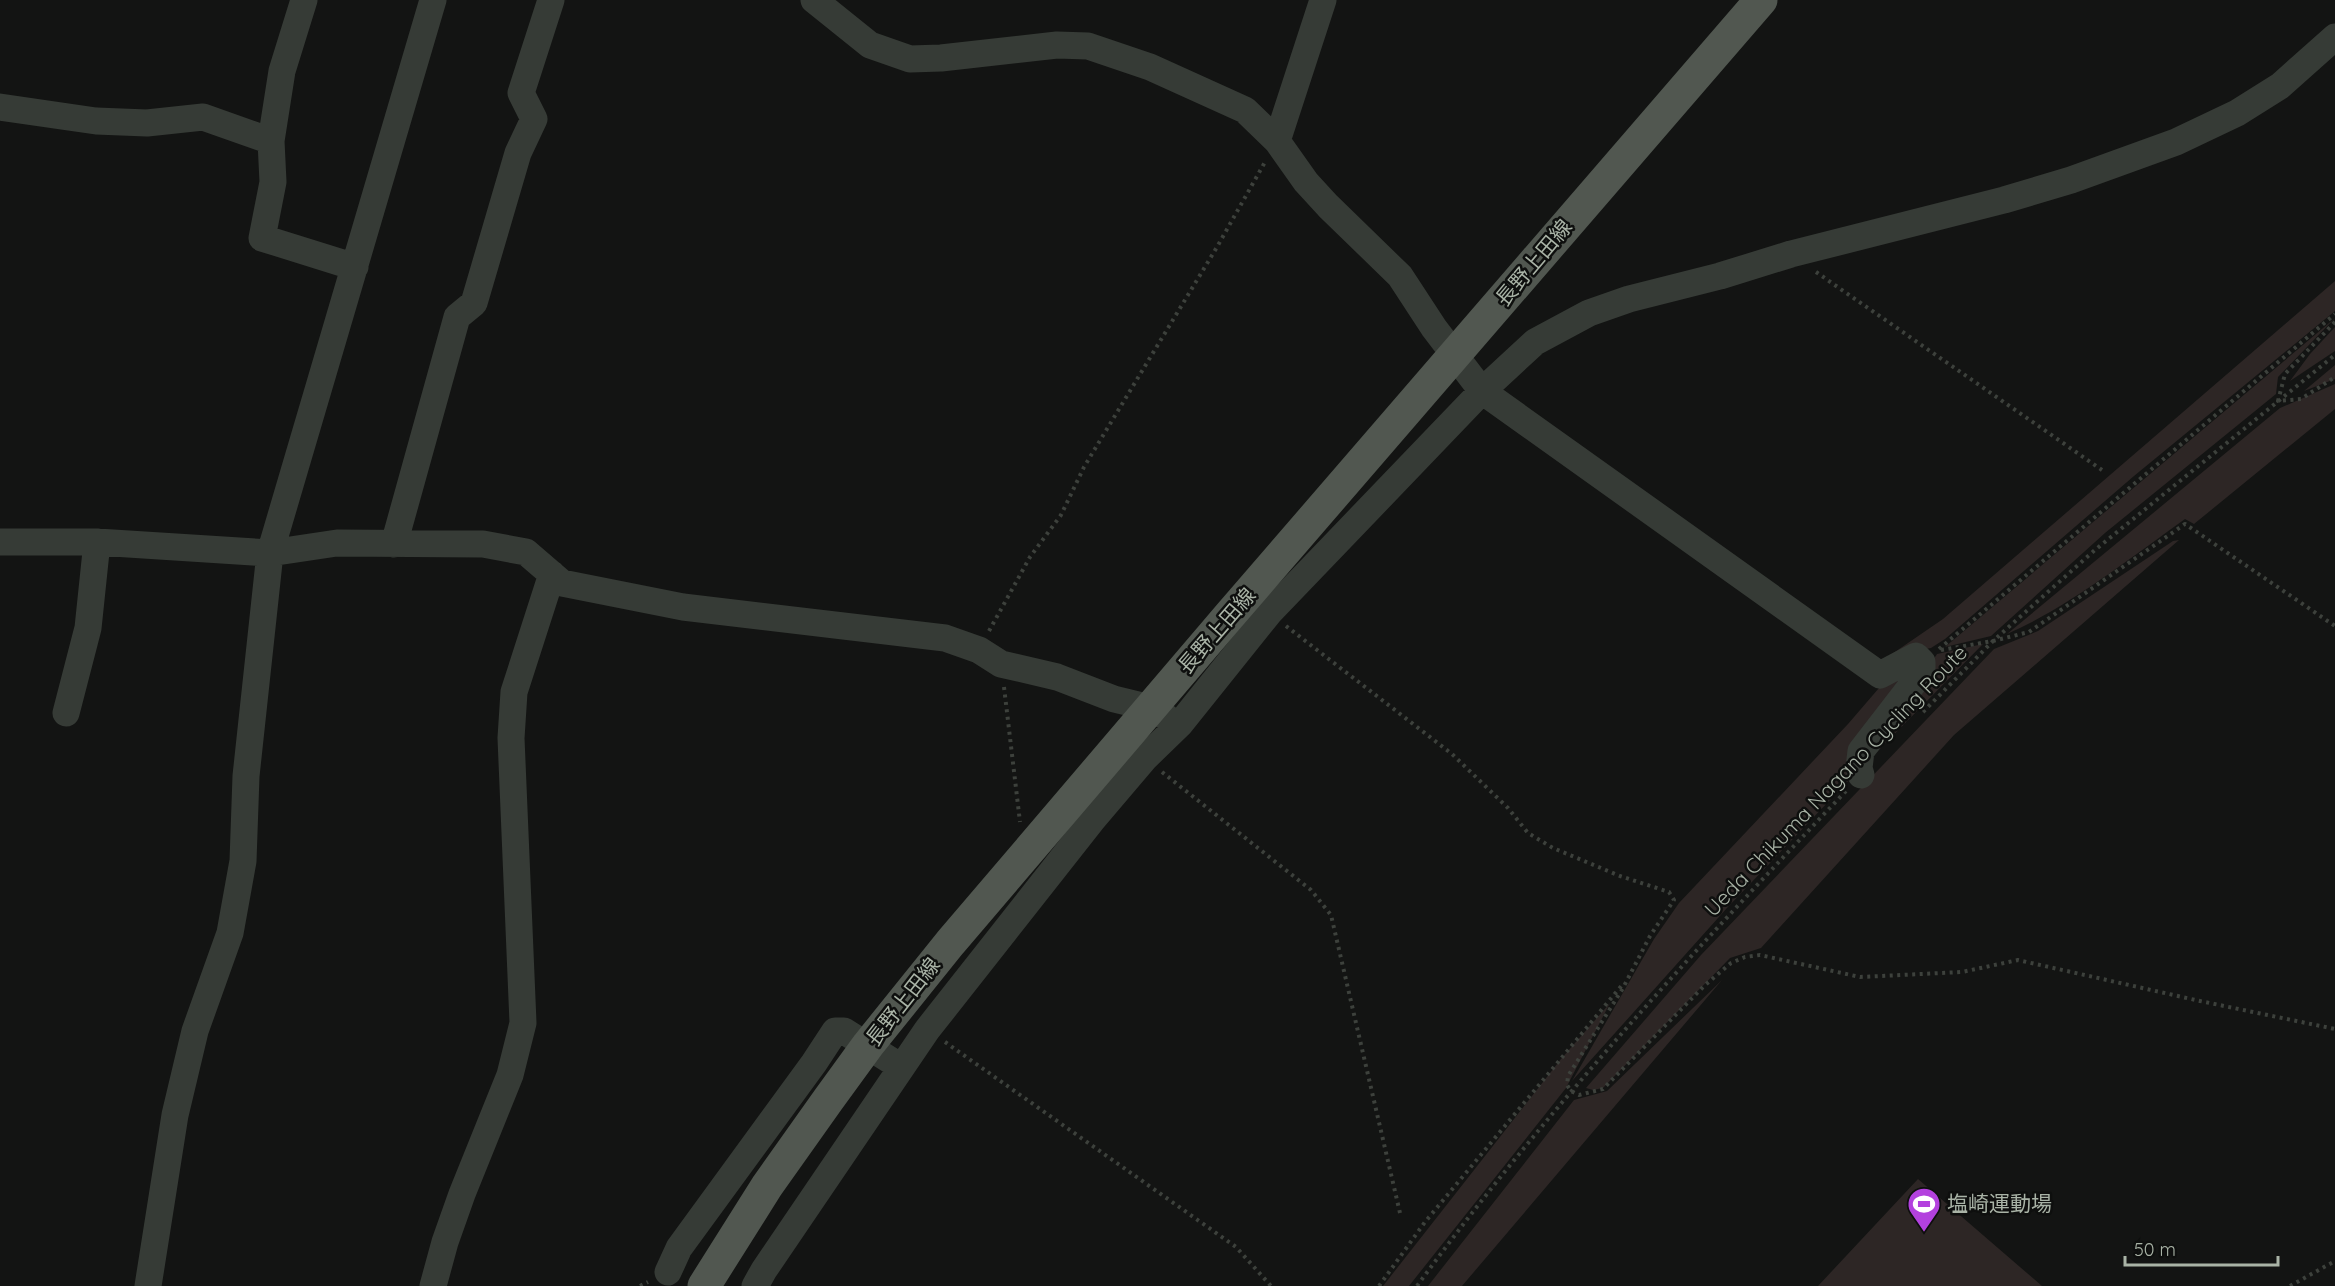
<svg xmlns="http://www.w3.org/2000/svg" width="2335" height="1286" font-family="Quicksand,'Noto Sans JP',sans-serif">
  <rect width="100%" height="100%" fill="#131413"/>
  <!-- grass -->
  <path fill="#2d2625" d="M2335 281V311L2134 476 1945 639 1931 648 1889 656 1943 619Z
    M2335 318 2278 377 2276 394 2105 533 1991 636 1945 647Z
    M2335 327V351L2290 381 2310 354Z
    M2335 365V379L2304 391Z
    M2335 384V409L2194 524 2185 519C2130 558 2069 607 2007 634L2280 408Z
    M2179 540 1954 735 1761 948 1730 958 1603 1088 1593 1090 1586 1088 1701 955 1994 649 2038 631 2173 541Z
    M1983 644 1866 763 1937 654Z
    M1911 662 1851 778 1727 908 1572 1081 1654 939 1679 903 1848 724 1885 681Z
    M1722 980 1462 1286H1428L1574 1100 1607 1091Z
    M1610 1003 1566 1088 1409 1286H1383L1561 1059Z
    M1918 1179 2042 1286H1818Z"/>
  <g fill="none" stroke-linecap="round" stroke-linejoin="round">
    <!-- path -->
    <path stroke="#3d413c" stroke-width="4" stroke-dasharray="3 4.5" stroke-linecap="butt" d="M1816 272 2102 470
      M2335 322 2285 374 2278 401 2301 399 2335 377
      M1286 626 1452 754 1508 808 1528 833 1553 848 1620 876 1669 892 1674 900 1650 936 1623 988 1568 1076 1567 1085 1571 1091 1579 1095 1603 1089 1704 986 1731 963 1745 957 1760 955 1860 977 1962 972 2018 960 2200 1001 2335 1029
      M989 631 1030 557 1061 515 1084 467 1217 247 1265 162
      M1939 649 2335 314
      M1941 650 1993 641 2029 632 2185 524 2335 626
      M1004 687 1020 822
      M1923 712 1993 641 2095 550 2335 355
      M1162 772 1311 890 1331 915 1400 1213
      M945 1042 1236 1247 1271 1286
      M640 1286 648 1282
      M1379 1286 1425 1222 1623 984
      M1417 1286C1546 1109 1696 949 1846 791
      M2290 1286 2335 1261"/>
    <!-- minor -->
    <path stroke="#363b36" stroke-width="27" d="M304 0 282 71 271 141 273 182 262 238 355 267
      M814 0 870 45 910 59 941 58 1057 45 1088 46 1150 67 1245 110 1277 141 1306 182 1328 206 1400 276 1434 328 1482 391 1880 675 1916 656 1922 662V672L1861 751 1859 768 1861 775
      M0 107 96 121 147 123 203 117 271 141
      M1277 141 1323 0
      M0 542H97L270 553 337 543 483 544 526 552 562 583 683 607 945 638 979 650 1001 664 1057 677 1114 699 1151 708 1166 717
      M394 544 457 317 474 303 518 153 534 119 521 93 551 0
      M66 713 88 628 97 542
      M668 1272 679 1248 814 1063 835 1031H844L901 1067
      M148 1286 175 1115 195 1031 230 933 243 861 246 776 270 553 433 0
      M433 1286 445 1242 462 1194 510 1075 523 1023 511 738 514 692 552 574
      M755 1286 764 1270 927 1030 1094 818 1145 758 1180 724 1269 613 1482 391 1535 342 1589 313 1629 299 1720 276 1791 254 2004 200 2071 180 2176 142 2237 113 2280 86 2335 37"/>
    <!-- major -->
    <path stroke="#515750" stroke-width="33" d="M704 1286 767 1186 828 1100 868 1045 950 943 1229 616 1761 0"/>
  </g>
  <!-- icons -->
  <defs>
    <g id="stadium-pin" transform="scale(1.725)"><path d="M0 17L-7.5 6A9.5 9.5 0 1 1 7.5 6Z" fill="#b341de" stroke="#0e0f0e"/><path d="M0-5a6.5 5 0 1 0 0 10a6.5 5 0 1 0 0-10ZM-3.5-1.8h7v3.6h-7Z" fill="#fff"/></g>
  </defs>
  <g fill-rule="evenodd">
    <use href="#stadium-pin" x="1924" y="1204"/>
  </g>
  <g text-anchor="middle" stroke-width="5" stroke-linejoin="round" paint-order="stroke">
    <!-- street labels -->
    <g font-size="21" fill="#a9b3a6" stroke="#0e0f0e">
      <text transform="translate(1534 263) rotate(-50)" y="7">長野上田線</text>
      <text transform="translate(1217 631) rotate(-49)" y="7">長野上田線</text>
      <text transform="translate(1836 781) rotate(-46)" y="7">Ueda Chikuma Nagano Cycling Route</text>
      <text transform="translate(903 1002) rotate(-52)" y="7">長野上田線</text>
    </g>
    <!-- poi labels -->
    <g font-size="21" fill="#a9b3a6" stroke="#0e0f0e" text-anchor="start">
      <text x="1947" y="1211">塩崎運動場</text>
    </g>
  </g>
  <!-- scale -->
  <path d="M2125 1256v9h153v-9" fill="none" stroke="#a9b3a6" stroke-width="3"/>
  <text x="2134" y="1256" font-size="18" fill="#a9b3a6" stroke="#0e0f0e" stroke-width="4.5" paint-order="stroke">50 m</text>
</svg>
